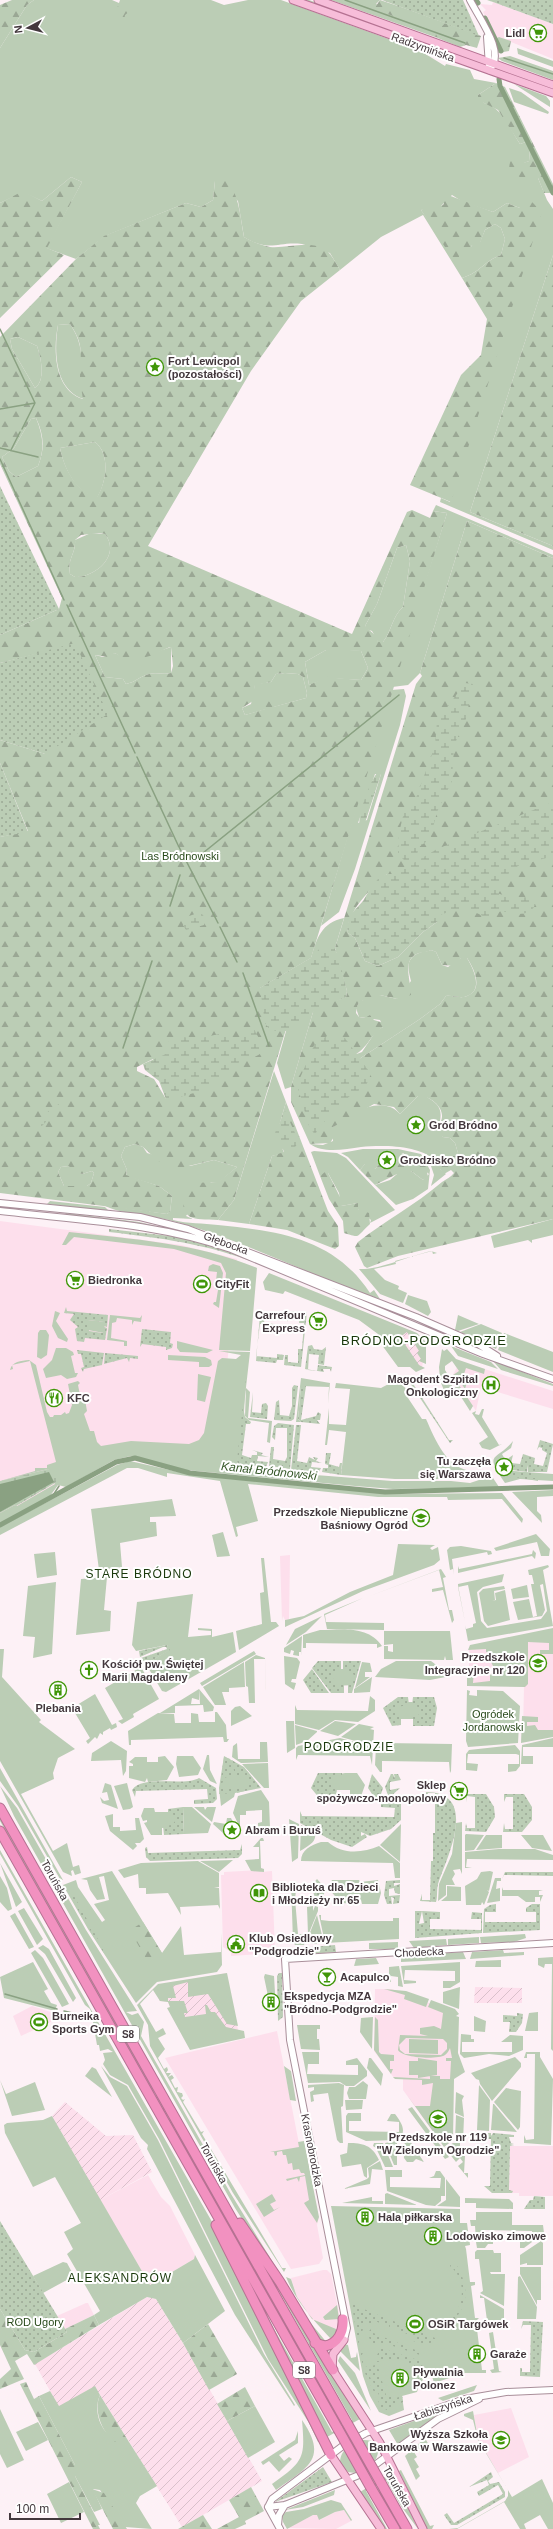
<svg xmlns="http://www.w3.org/2000/svg" width="553" height="2529" font-family="Helvetica,sans-serif">
  <defs>
    <pattern id="industrial-furrows" width="10" height="10" patternUnits="userSpaceOnUse"><rect width="10" height="10" fill="#fddfec"/><path d="M-1 1l2-2M0 10L10 0M9 11l2-2" fill="none" stroke="#dac0cb"/></pattern>
    <pattern id="forest-firs" width="22" height="20" patternUnits="userSpaceOnUse"><rect width="22" height="20" fill="#bbcdb5"/><path d="M5 1l3.5 6h-7zM16 11l3.5 6h-7z" fill="#9aa794"/></pattern>
    <pattern id="wetland-marsh" width="20" height="14" patternUnits="userSpaceOnUse"><rect width="20" height="14" fill="#bbcdb5"/><path d="M1 5h8M5 5V1M11 12h8M15 12V8" fill="none" stroke="#9aa794"/></pattern>
    <pattern id="garden-dots" width="8" height="8" patternUnits="userSpaceOnUse"><rect width="8" height="8" fill="#bbcdb5"/><path d="M2 2h.1M6 6h.1" fill="none" stroke="#9aa794" stroke-width="1.8" stroke-linecap="round"/></pattern>
  </defs>
  <rect width="100%" height="100%" fill="#fdf1f6"/>
  <!-- built -->
  <path fill="#fddfec" d="M493 2 553 24V59L499 37 496 39 483 12 486 10 480 4 492 5Z
    M0 1221 181 1245 237 1259 218 1462 137 1453 100 1462 0 1517Z
    M460 1361 553 1391V1409L481 1387 476 1411 459 1385 451 1379Z
    M290 1555 289 1619 285 1620 283 1616 282 1621 280 1556Z
    M553 1633V1733L523 1732 524 1686 469 1685V1650Z
    M261 1870V1872L272 1871 275 1953 231 1956V1952L223 1947 221 1875H224V1872Z
    M375 1989H392L453 2012 451 2142 444 2147 403 2090V2078H394L374 2051Z
    M32 2006 54 2013 57 2019 21 2036 13 2016Z
    M277 2031 310 2200 319 2217 317 2225 323 2258 319 2264 291 2269 165 2058Z
    M510 2146H553V2196H519V2193H509Z
    M148 2175 161 2197 170 2206 195 2255 194 2259 150 2285 100 2200Z
    M323 2270H327L331 2274 341 2323 337 2337 311 2318 297 2297 291 2278Z
    M86 2303H88L94 2315 65 2329 57 2316Z
    M511 2408 529 2457 498 2473 478 2439 474 2415Z
    M344 2510 351 2521 336 2529 287 2528 313 2515 317 2514 320 2520 335 2512Z"/>
  <!-- industrial -->
  <path fill="url(#industrial-furrows)" d="M406 1329 415 1333 425 1348 422 1368H419L397 1335Z
    M226 1973 240 2039 176 2023 168 2002 160 2001 153 1989 157 1986Z
    M475 1987 522 1988V2003H474Z
    M65 2102 106 2136 133 2135 152 2172 100 2200 52 2116Z
    M147 2297 156 2299 183 2343 262 2481 182 2527 95 2387 59 2407 35 2364Z"/>
  <!-- green -->
  <path fill="#bbcdb5" fill-rule="evenodd" d="M34 0H112L119 3 120 0H211L224 5 248 0H281L419 50 445 66 446 64 470 70 474 79 496 83 478 95 484 103C502 107 510 129 520 144L526 142 530 149 529 161 524 163 538 178 547 200 553 209V255L470 512 553 546V550L440 502 441 498 450 502 520 208 507 203 493 212 463 202 452 195 441 206 421 210 459 263V255L465 254 474 243 480 242 485 230 495 224 501 228 505 239 501 255C484 261 481 272 462 278L423 215 381 237 340 270 330 253C321 251 311 246 302 244 277 241 270 253 244 237L238 201 215 181 213 200 201 207 186 203 105 236 76 259 46 248 82 182 71 177 42 201 23 192 0 203V48L27 5Z
    M302 0H309L471 58 470 61Z
    M331 0H380L376 4 404 16V8L445 23 435 37Z
    M517 48 553 61V67L518 54Z
    M510 56 553 71V80L502 61 498 58Z
    M514 84 546 96 550 101V107Z
    M509 88 521 92 549 112 548 114 514 102Z
    M70 324C89 352 77 370 84 399 54 390 54 350 58 325Z
    M18 337 37 346C41 358 46 380 35 388L12 349 10 339Z
    M36 418C43 435 45 449 38 466L16 477 9 471 2 457 14 448 31 419Z
    M95 442C111 454 106 483 97 498 75 492 64 468 60 448Z
    M436 505 553 555V558L467 521 420 673 408 685 392 687 447 513 433 511Z
    M91 533 105 534C121 555 96 577 75 577L70 574C67 558 76 554 75 540Z
    M406 545 410 561 403 607C393 615 391 632 383 642H378L372 631 366 629 365 626 377 604 397 548Z
    M171 647V673C163 675 157 672 149 674 140 676 136 682 126 684L123 679 105 677 95 655 103 657 115 653C134 666 151 653 171 647Z
    M338 649 361 651 368 668 361 680 328 678 309 685 305 662 326 650Z
    M285 673 298 674 303 677 307 693 306 698 245 715 242 708 251 704 255 684 271 682 276 674Z
    M404 689 406 696 400 725 355 869 339 912 321 926 391 690ZM375 774H381L367 820 358 823Z
    M344 918 335 948 346 997 313 1012 291 1087 285 1089 277 1063 294 1003 260 988 311 958C317 938 321 923 344 918Z
    M431 950 436 952 442 965 448 967 461 958H467C473 968 484 990 467 996 461 999 452 995 446 996L440 1004 420 1019 353 1063 346 1058 362 1052 376 1031 383 1027 380 1020 359 1017 356 1008 360 1001 380 995 397 999 411 981C408 969 405 959 419 953 423 951 427 952 431 950Z
    M274 1071 286 1102 277 1133 284 1153 272 1156 249 1224 218 1220 234 1200Z
    M423 1095C440 1104 444 1109 438 1129L443 1137 450 1138 455 1143 458 1153 456 1156H446L440 1169 446 1174 431 1186 434 1175 429 1160 436 1161C419 1145 384 1145 361 1147 345 1149 324 1154 310 1144L323 1145 333 1141V1127C350 1112 383 1094 400 1114L418 1096Z
    M135 1144 143 1147 147 1153 190 1166 214 1160 237 1167 218 1183 211 1182 186 1216 193 1219 173 1218V1220C188 1224 203 1223 218 1225 279 1231 334 1238 370 1293L374 1290 380 1299C309 1276 242 1239 169 1220 153 1216 115 1213 104 1205L167 1214 170 1212 172 1196 159 1186 126 1176 127 1170 121 1156 125 1147Z
    M363 1149H398L421 1154 430 1170 428 1189 413 1199 396 1205 375 1185 390 1180 397 1174 411 1171 423 1180 429 1174 403 1153 383 1160 375 1169 365 1164 360 1170 348 1157 341 1153Z
    M314 1151 337 1153 346 1158 395 1210 370 1223 371 1220 358 1209V1203L341 1206 339 1193 328 1173 320 1176 311 1152Z
    M69 1166 82 1174 92 1171 94 1173 91 1183 87 1186H64L58 1172 61 1167Z
    M50 1201 105 1207 109 1211 47 1204Z
    M66 1213 139 1222 183 1232 64 1215Z
    M553 1219V1235L532 1240V1243L528 1240 494 1248 491 1236Z
    M69 1232C133 1239 197 1243 257 1268L250 1351 219 1350 226 1273 221 1263 174 1249 74 1237 66 1245H62Z
    M431 1251 437 1253 433 1254 432 1251 395 1261 396 1264 374 1269 385 1280 399 1286 398 1289 407 1293 403 1303 380 1294 359 1269C380 1270 409 1256 431 1251Z
    M213 1264 220 1266 223 1273 219 1308 213 1304 214 1302H216L218 1290 215 1289 217 1272 208 1271 209 1266Z
    M269 1273 417 1333 426 1342V1364L419 1361 421 1359 417 1353 419 1351 414 1343 419 1340 418 1337 412 1340 407 1332 400 1337 419 1365 425 1368 416 1372 410 1367H398L376 1337 378 1334 359 1320 285 1291 283 1294 265 1290 263 1282Z
    M408 1295 427 1301 431 1312 428 1316 405 1304Z
    M55 1311 60 1313 56 1321 68 1339 67 1342 58 1338 52 1326Z
    M110 1315 140 1318 142 1315 141 1322 134 1321 132 1325V1320L117 1318 116 1322 112 1323 111 1338 127 1341V1346H124V1342L107 1340Z
    M458 1315 479 1324 458 1331 455 1330Z
    M88 1320 105 1322 104 1333 88 1330Z
    M481 1324 502 1333 496 1349 460 1332Z
    M40 1330H46L49 1335 47 1355 41 1359 37 1357 38 1333Z
    M504 1333 553 1352V1372L498 1350Z
    M177 1341 213 1350 207 1353 180 1352 177 1348Z
    M451 1346 491 1362 498 1369 458 1356Z
    M56 1348H66L73 1352 74 1355 71 1356 75 1373H78L76 1377 67 1379 61 1375 46 1378 43 1369 52 1360Z
    M442 1349 444 1351 447 1349 456 1359 485 1369 484 1374 466 1368 464 1374 469 1376 465 1389 461 1383 459 1385 473 1406 470 1411 456 1389 446 1395 441 1383 445 1381 449 1382 454 1388 456 1387 450 1377 459 1371 452 1361 445 1366V1370L448 1375 440 1380 439 1367Z
    M219 1351 250 1352 237 1467 280 1471 291 1475 303 1474 392 1481H451L470 1483 485 1478 489 1472 499 1487 393 1489 355 1486 186 1470 131 1456 114 1460 66 1487 58 1485 50 1496 0 1523V1513L15 1505 17 1506 55 1484 48 1469 0 1481 35 1471V1468H47V1465L56 1462 30 1361 12 1365 13 1369 10 1370C12 1361 21 1361 29 1360L36 1365 47 1412 50 1417H53L54 1415H61L65 1412 66 1414 69 1413 72 1405 68 1384 78 1381 80 1383 78 1385 80 1395 84 1394 87 1411 84 1414 90 1431H94L97 1442 101 1446 131 1441 189 1444 199 1440 204 1433 218 1361 222 1358 236 1359 241 1355Z
    M168 1355 205 1357 211 1360 212 1365 209 1367H199V1362L168 1360Z
    M492 1360 553 1384V1386L501 1370Z
    M198 1374 211 1377 205 1402 197 1400Z
    M301 1378 330 1383 328 1404 329 1387 301 1386 298 1419 301 1422H296Z
    M398 1379 406 1389 404 1392 422 1419H426C435 1439 447 1470 473 1471L474 1476 471 1479H395L341 1475 346 1432 329 1430 327 1445H325L329 1408V1424L346 1425 350 1389 335 1388 336 1383 381 1388Z
    M246 1388 250 1392 248 1418 272 1421 270 1443 267 1442 269 1423 249 1420 245 1416Z
    M482 1409H484L482 1417 499 1445 502 1444 490 1450 482 1448 479 1443 488 1437 472 1413 476 1411 475 1414 479 1415Z
    M513 1441 511 1448 502 1454 511 1471 553 1474V1481L520 1479 505 1483C483 1451 496 1462 513 1441Z
    M130 1461 192 1475 387 1494 502 1493 523 1519 522 1523 502 1499 448 1500 447 1497H378L248 1484 258 1521 236 1527 238 1536 236 1537 220 1481 167 1473V1477L138 1468H127L0 1535V1527L117 1465Z
    M553 1490V1496L537 1497V1511L541 1515 542 1523 512 1492Z
    M172 1499 176 1516 150 1517V1522H156L157 1536 120 1543 122 1567 99 1570 91 1509Z
    M223 1532 230 1556 217 1557 212 1535Z
    M536 1534 550 1549 549 1556H541L537 1542 496 1551 494 1548Z
    M398 1544 435 1545 430 1548 432 1550 438 1547 440 1560 434 1565 363 1591 285 1627V1620L304 1616 350 1592 393 1575Z
    M461 1546 491 1551 492 1554 488 1555 487 1552 452 1559 454 1575 453 1569 450 1570 447 1550 450 1547Z
    M533 1550 536 1553 535 1559 532 1556 458 1573V1566L459 1569 532 1554Z
    M55 1552 57 1575 37 1578 34 1554Z
    M261 1558H264L271 1622H276L279 1626 239 1650 236 1631 262 1624 260 1593 264 1592Z
    M548 1565 549 1567 543 1570 553 1626 468 1641 465 1625 466 1629 473 1627V1624L476 1623 468 1585 458 1587 465 1622 458 1585V1584L504 1574 502 1582 483 1587 477 1592 481 1621 487 1628 541 1619 547 1611 543 1584 540 1585 545 1610 542 1616 518 1620 513 1602 529 1599 533 1617 537 1616 531 1584H534L532 1575H529L528 1570Z
    M441 1569 446 1577 443 1578 449 1610H452L454 1620 452 1623 443 1590 432 1592V1589L443 1587 439 1570 367 1597Z
    M107 1577 104 1610 111 1611 110 1631 76 1635 81 1579Z
    M56 1582 52 1654 33 1658 35 1637 23 1636 28 1586Z
    M527 1585 529 1597 513 1599 511 1589Z
    M504 1586 505 1589 494 1591 495 1600 492 1601 494 1610H498H494L492 1601 496 1600 495 1593 505 1590 510 1620 488 1626 484 1621 479 1593 483 1589Z
    M193 1594 188 1637 211 1635V1631L198 1630V1628L212 1629V1637L233 1632 236 1652 166 1692 162 1691 146 1664 169 1650 167 1645 136 1651 132 1645 137 1602Z
    M363 1598 325 1615 326 1622 384 1623V1630L327 1629 324 1614Z
    M322 1616 306 1632 286 1645 295 1629Z
    M553 1628V1654H540V1650H549V1643L528 1642V1684L525 1687 467 1686V1668L474 1670 473 1683 490 1681V1675L495 1670 491 1662V1652H486V1649L468 1650 470 1645Z
    M320 1630C342 1630 368 1625 382 1646L377 1648V1644L306 1643V1648H303V1635Z
    M384 1631H450L453 1660H446L445 1656 444 1660 384 1659V1646H388V1651L393 1652V1644L384 1645Z
    M302 1636 301 1656V1652H299V1656L293 1655 294 1651 291 1650 290 1654 284 1652V1648Z
    M0 1649H4L2 1677 41 1720 39 1722 75 1749 58 1758 53 1773 54 1779 21 1794 53 1851 67 1843 73 1867 79 1865 81 1873 75 1875 73 1870 71 1871 72 1876 63 1872 0 1761Z
    M254 1651 256 1654 202 1686 200 1683Z
    M256 1655 265 1658 266 1688V1691L265 1659H254L255 1703H249L248 1687 246 1686 245 1662Z
    M284 1656 297 1658 300 1662 296 1679H292L291 1682 296 1683 294 1690 285 1684Z
    M396 1661H431L451 1676 430 1680 375 1677 381 1669Z
    M244 1662 245 1687 229 1688V1692H222L226 1705H215L203 1687Z
    M362 1662 370 1663 372 1672H365V1677H370L355 1688Z
    M141 1667 159 1699 133 1714 134 1717 122 1724 118 1721 123 1719 105 1688Z
    M333 1669H353L357 1675 354 1685 335 1686 330 1681Z
    M372 1677 370 1692 354 1693V1689Z
    M199 1689V1700L192 1698 191 1704H200L199 1689 214 1707 213 1711 204 1712 203 1705 175 1706V1713H160Z
    M467 1690 470 1691 469 1695 477 1696V1690L503 1691 520 1706 518 1743 468 1747 466 1741Z
    M95 1694 112 1725 116 1723 117 1727 111 1730 110 1728 103 1732V1735L100 1733 97 1739 95 1737 88 1744 86 1741 90 1738 72 1708Z
    M370 1696 375 1700V1711L358 1722 335 1720 319 1730 295 1724V1705L297 1710 368 1711Z
    M397 1702H413L422 1708 418 1719H396L391 1710Z
    M240 1706 252 1716 231 1726V1711L235 1707Z
    M215 1712H217L226 1725 227 1739H229L227 1742H224L223 1737 131 1740V1745H129L128 1731 158 1713 174 1714 175 1723H191V1713L198 1714 199 1722H215Z
    M522 1716 538 1717V1722H527V1726L535 1725 538 1730H553V1737L521 1743Z
    M286 1721H294L295 1748 287 1753Z
    M335 1721 356 1724 338 1736 320 1731Z
    M359 1724 374 1727 370 1729 374 1730 373 1746 341 1737Z
    M295 1725 317 1731V1732L307 1741 296 1745Z
    M340 1738 373 1747 372 1765 370 1756 298 1755 296 1760V1748L298 1746Z
    M553 1738V1747H523V1756H533V1764H521L522 1745Z
    M111 1741 127 1751 126 1771 123 1776 121 1760 91 1761 92 1753Z
    M260 1742H267L268 1762 241 1763 232 1757 233 1746 237 1743 238 1759H260Z
    M385 1743 452 1744 451 1771 450 1773 449 1762 382 1761V1772H380L375 1765 376 1746H385Z
    M515 1745 520 1751V1766L516 1771 508 1772V1764H519V1755L516 1754H468L467 1763 478 1764 477 1771 466 1770V1754L469 1750Z
    M207 1755H209L210 1770 217 1784 210 1781 203 1769Z
    M165 1756 174 1767 167 1780 148 1782 147 1778 145 1782 129 1778V1766H133V1764L129 1762 135 1757H147V1762H158V1757Z
    M177 1756H193L201 1768 198 1775 179 1777 176 1764Z
    M224 1756 244 1767 261 1788 235 1793 234 1797 221 1806 219 1788Z
    M268 1763 269 1788H264L242 1764Z
    M0 1768 63 1880 60 1879 18 1806 0 1781Z
    M345 1773H357L365 1785 360 1799H350V1790H333L329 1780 334 1775Z
    M105 1783 111 1785 118 1809 102 1803 100 1797 104 1801 109 1800 107 1792 102 1793Z
    M127 1783 133 1807 130 1809 123 1810 114 1786Z
    M0 1786 17 1808 86 1930 137 2011 126 2012 132 2015 138 2013 144 2022 141 2036 231 2194 309 2321 328 2344 321 2343 235 2208 14 1816Z
    M261 1790 269 1802 270 1828 258 1829V1823L262 1822V1810L246 1811V1815H240V1828L233 1813 238 1796Z
    M183 1807H192L211 1824 208 1833 184 1834Z
    M194 1807H204L205 1810 207 1807H216L212 1822Z
    M144 1808H154L155 1812H174L178 1818 173 1827 162 1828V1835H151L144 1823 147 1822V1820L143 1821 141 1816Z
    M113 1814V1827H120V1831L136 1830 135 1818H139L144 1839 140 1843H135L137 1846 133 1850 110 1831 105 1816Z
    M0 1817 150 2083 154 2093 0 1821Z
    M227 1818H231L235 1827 233 1832 223 1833 213 1824 214 1822 226 1824Z
    M289 1819 299 1824 298 1858 292 1862Z
    M462 1822V1874L460 1869 453 1870 455 1874 452 1879 455 1885H446V1895L438 1901 439 1884 452 1854 456 1823Z
    M401 1824 400 1862 380 1845Z
    M301 1825 315 1833C317 1842 308 1846 300 1851Z
    M465 1835 466 1834 484 1835 474 1850 465 1851Z
    M486 1835H502V1848L476 1850Z
    M521 1835H543L552 1851 532 1848Z
    M261 1838H263L264 1841H260L261 1868 264 1869V1872L251 1871 245 1860 259 1859V1847H253Z
    M321 1842H328C342 1855 363 1853 379 1846L400 1863V1878H395L393 1863 301 1861C301 1850 311 1845 321 1842Z
    M499 1849H535L553 1855V1860L467 1859 466 1867 472 1868H465V1852Z
    M0 1850 211 2220 320 2441 318 2442 309 2423 268 2359 159 2139 128 2085 110 2075 103 2064 105 2060 103 2053 113 2052 108 2049 100 2051 99 2045H97L92 2016 90 2009 85 2005 0 1854Z
    M233 1860 219 1872 200 1861Z
    M198 1861 219 1873V1887L214 1888H219L220 1909 218 1905 180 1907 181 1915 168 1893 146 1894V1888H139L138 1874 124 1878 118 1870 141 1863Z
    M0 1863 22 1902 16 1907Z
    M112 1871 162 1953 181 1926 184 1955 221 1952V1933L222 1965 217 1972 157 1982 136 2003 88 1929 63 1885 76 1880 78 1887 102 1922 105 1920 94 1904 109 1900 104 1876 99 1877 105 1899 97 1900 90 1890 87 1880 81 1879Z
    M490 1871 493 1872 489 1891 487 1890 489 1892 484 1905 482 1902 481 1905H466L465 1886 477 1879 481 1872Z
    M0 1876 7 1888 12 1909 8 1911 0 1902Z
    M495 1878H501V1881H497L496 1889 500 1888V1901L487 1903Z
    M332 1880H359L360 1882 378 1880 381 1893 378 1904H362L361 1900H359L358 1904 341 1903 328 1888Z
    M291 1881 297 1882 295 1899 298 1934H308L307 1907 313 1906V1911L315 1906 318 1907V1911L304 1945H295L293 1942Z
    M447 1886 461 1887V1901H441L447 1896Z
    M502 1887 503 1890H543L539 1891V1895H543L540 1902V1897H535V1902H526L518 1896H502Z
    M24 1908 43 1939 37 1945 18 1911Z
    M15 1913 34 1947 29 1949 10 1916Z
    M317 1915 324 1943 313 1944 307 1940Z
    M319 1915H321V1920L329 1921H393V1918H399V1939L325 1943Z
    M525 1934 526 1938 514 1942 481 1943 480 1937Z
    M479 1937V1943L448 1945V1939Z
    M446 1939 447 1945 414 1948 409 1941Z
    M398 1942V1949H369V1943Z
    M43 1945 49 1949 76 1998 73 2002 45 1954 38 1948Z
    M35 1950 43 1958 69 2004 62 2007 31 1953Z
    M503 1950 504 1953 524 1952V1955L470 1959 472 1952Z
    M463 1952 466 1959 401 1962V1956Z
    M553 1957V2051L551 2049 552 1964H545L544 1968 538 1965V1958Z
    M376 1958 379 1964 354 1966 356 1959Z
    M501 1960V1967H475L476 1961Z
    M33 1962 48 1989 44 1991 51 2003 57 2005 55 2011 4 1998 0 1977Z
    M460 1962V1982L450 1988H443V1981H455V1971L405 1970 404 1980 416 1981V1983L404 1984 401 1966Z
    M399 1966 403 1987 398 1986V1977L391 1976V1982L389 1981V1967Z
    M227 1973 238 2026 227 2024 208 1994 188 1997V1982L173 1986 176 1998H168V2001H184L188 2013H184L185 2017 206 2014 205 2005H207L211 2012H215L226 2027 244 2031 245 2038 190 2050 167 2008 170 2007 168 2002 160 2001 153 1990 140 2004 156 2032 163 2028 166 2034 158 2038 165 2049 158 2058 164 2069 167 2067 168 2070 166 2073H171L168 2077 172 2075 174 2078 171 2080 175 2088 178 2087 177 2092H181L178 2093H182L183 2096 181 2098 183 2100 185 2099 183 2102 201 2132 204 2131 202 2134 282 2268H286L284 2272 233 2193 150 2046 148 2025 137 2005 158 1984Z
    M265 1974 274 1976 275 1993 273 1996H268L264 1977Z
    M460 1987 459 2009 443 2003V1992Z
    M384 1989 406 1991 429 1999 426 2007 404 1999 405 1995Z
    M431 2000 455 2009 459 2014 456 2016 459 2017 458 2053 465 2072 454 2079 453 2140 444 2147 407 2095 415 2106H430L433 2083 422 2085V2080L395 2079 393 2077 430 2079V2076H440V2079H450L451 2061H446V2058H452L450 2048C449 2050 448 2053 445 2055 437 2060 402 2058 398 2050L400 2035 428 2036 420 2034V2028L434 2026 441 2029 443 2013 428 2007ZM406 2038 443 2039 447 2043V2049L441 2055 405 2054 400 2050 399 2045Z
    M538 2012V2031H525L529 2013Z
    M474 2016 486 2021 485 2032 474 2031Z
    M373 2017 372 2049 360 2032 361 2018Z
    M375 2017 378 2020 379 2052 381 2054 394 2055V2061H390V2069H393L391 2074 374 2050Z
    M297 2025H320V2029H317V2039H319L320 2050 301 2049Z
    M461 2034 471 2035V2039H474V2042H462V2052H512V2042H501L510 2035 523 2036V2050L509 2056 489 2054 464 2058 460 2054Z
    M409 2039 438 2040V2054L409 2053Z
    M302 2052H319V2064H308L307 2074 358 2075V2065H346V2061L357 2058 367 2071V2076L354 2086H346L340 2082 308 2083Z
    M526 2052H540V2057L553 2079 551 2145 524 2143V2135L526 2140 534 2139 535 2054H527V2058H524Z
    M515 2057 521 2063V2067L492 2101 480 2084 479 2080 476 2079 471 2073Z
    M369 2058H371L383 2074 381 2086 367 2068Z
    M418 2058 437 2061V2075L418 2078V2075H409V2061H418Z
    M101 2066 110 2077 127 2086 158 2140 264 2354 295 2405 294 2406 235 2315 147 2149 148 2145 141 2138Z
    M284 2066 291 2071 296 2101 290 2100Z
    M92 2067 96 2069 112 2097 85 2076Z
    M0 2080 6 2094 35 2082 45 2110 12 2116Z
    M363 2081 368 2085 366 2099H349L347 2093 349 2087H355Z
    M339 2083 344 2085 343 2106 341 2107 343 2143H340L337 2140 328 2093 313 2095 314 2101 311 2102 310 2092 314 2090V2087L308 2088V2085Z
    M479 2085 490 2100 489 2131 477 2130Z
    M506 2088 521 2091 520 2127 518 2130 494 2102Z
    M456 2092 464 2096 462 2100 464 2117 455 2113Z
    M345 2100H363L362 2109 346 2110Z
    M493 2104H494L517 2132 491 2130Z
    M412 2107 449 2157 445 2159 408 2109Z
    M348 2113H361V2121H349V2131L399 2132V2122L387 2121 391 2114H395C401 2122 409 2133 396 2140L366 2141 346 2132V2116Z
    M456 2115 464 2118 463 2141 455 2140Z
    M52 2116 150 2285 194 2259 195 2255 225 2311 183 2343 156 2299 147 2297 99 2325 94 2315 100 2311 67 2254 73 2249 64 2232 81 2223 55 2177 33 2187 5 2133 4 2125 7 2123 43 2120Z
    M173 2127 344 2426 352 2420 262 2261 360 2419 327 2437 235 2259 332 2432 338 2429Z
    M405 2135 412 2144 409 2147 412 2151 415 2149 424 2162 416 2159 413 2162H407L404 2158Z
    M304 2141 319 2217 317 2223 304 2203 309 2200 305 2176 300 2177 299 2182 297 2178 287 2181 286 2179 305 2175 304 2173H301L299 2169 293 2170 292 2163 288 2164 286 2155H283L282 2151 277 2152V2155L275 2156 274 2152H270L299 2147 298 2142Z
    M397 2141V2165H394L385 2143Z
    M348 2143C363 2143 372 2145 379 2160L367 2168V2178L364 2176 361 2164 342 2167 340 2155 347 2153Z
    M374 2143H383L393 2167H385L376 2148 373 2146Z
    M453 2143H460V2149H455L454 2152 461 2153V2156H465L464 2173H468V2178L458 2166 463 2162 460 2158 456 2162 445 2148Z
    M380 2161 383 2170 372 2169 370 2184 343 2189 367 2179 369 2177 368 2168Z
    M385 2170H402V2177H390V2187L440 2188 441 2178H429L434 2176 436 2171H440L445 2178V2196H441V2201L435 2206 426 2205 387 2191Z
    M446 2179 460 2197V2207L437 2206 446 2200Z
    M387 2193 417 2205H418L385 2204V2194Z
    M272 2194 276 2201 270 2204 274 2210 280 2207 264 2217 256 2204Z
    M372 2197V2201H383V2204L342 2203Z
    M465 2198 509 2199 513 2203V2209L476 2208V2203H465Z
    M331 2206 460 2209V2223H467L468 2231 465 2232V2236H469L470 2245 465 2246 466 2249 470 2282H475V2285L471 2286 475 2318H479L476 2321 482 2370H486V2373H465L434 2383 430 2369 424 2370 417 2392 402 2396 404 2410 389 2416 379 2412 370 2396 363 2376Z
    M476 2212H512V2225H543L544 2233 524 2248H520V2241H532V2231L482 2230 481 2240H493V2244H488L485 2248H477L476 2242 473 2241H476L475 2226H471L470 2220H476Z
    M541 2241 543 2243V2265H527V2263L520 2265V2255Z
    M477 2250H493L494 2253H501V2272H490L491 2274H505L504 2306 480 2293 483 2291 479 2259H475V2252Z
    M63 2262 67 2263 74 2276 43 2293 33 2276Z
    M520 2267H541V2300H537V2305L520 2274Z
    M520 2276 537 2307 536 2319H517L518 2277Z
    M286 2277 291 2279 297 2297 312 2319 336 2329 337 2333 333 2341C315 2322 296 2302 286 2277Z
    M480 2295 504 2309V2328H501L499 2320 495 2321 492 2327 488 2328 484 2298H480Z
    M337 2305 339 2319 325 2320 323 2317Z
    M493 2332 499 2371 502 2372 492 2373 490 2370 494 2369 489 2333Z
    M344 2344 348 2345 351 2358 356 2357 357 2352 360 2371 341 2352 339 2348Z
    M340 2356 355 2373 371 2411 338 2361Z
    M477 2385 474 2391 443 2401 438 2398Z
    M95 2386 100 2395C91 2415 105 2443 129 2442L157 2486 140 2496 136 2503 152 2529 125 2527 100 2490 93 2489 102 2509 94 2512 75 2476V2465L39 2396 50 2391 59 2406Z
    M474 2399 440 2413 398 2445 389 2430Z
    M255 2406 275 2442 248 2458 227 2421Z
    M0 2409 24 2460 7 2468 0 2454Z
    M473 2411 478 2439 512 2497 542 2479 553 2503V2529H548L540 2515 524 2524 526 2529H520L504 2502 457 2529H449L458 2528 505 2501 508 2496V2490L478 2440 473 2420 464 2416V2414Z
    M302 2420C329 2459 307 2468 276 2490L272 2484C305 2461 305 2457 302 2420Z
    M38 2422 48 2440 26 2451 16 2432Z
    M298 2431V2443L279 2455 284 2461 289 2457 292 2459 279 2472 269 2461 263 2465 261 2462 295 2440Z
    M425 2438 430 2447 427 2444 414 2452 417 2457 414 2459 419 2467 416 2469 420 2476 416 2480 405 2456Z
    M362 2440C393 2438 374 2479 348 2472L340 2463C340 2450 351 2443 362 2440Z
    M401 2470 430 2526 434 2525 432 2529H427L399 2471Z
    M388 2475H392L418 2529 401 2506 386 2480 366 2491 387 2529H384L360 2492Z
    M69 2482 84 2512 61 2523 47 2494Z
    M335 2490 334 2495 303 2507 285 2510Z
    M331 2500 341 2503 352 2520 351 2521 344 2510 335 2512 319 2520 317 2515H313L287 2529 283 2522 282 2515 286 2512 304 2509Z"/>
  <!-- forest -->
  <path fill="url(#forest-firs)" fill-rule="evenodd" d="M12 0H34L27 5 0 48V5Z
    M380 0 404 8V20L374 9Z
    M123 2 131 10 125 15 124 21 118 23 117 16 108 13 110 7 115 9Z
    M445 23 481 36 477 48 466 45 460 47 435 37 437 32Z
    M499 37 511 41 509 51 498 53 493 40Z
    M496 83 505 87 553 184V190L550 193H544L538 178C525 179 518 179 509 169L510 161 515 157 523 163 529 161 530 149 526 142 520 144 498 110 478 100V95Z
    M222 174C239 190 240 215 244 237 253 242 260 245 270 247 288 249 315 237 330 254 334 259 337 265 340 270L301 301 251 371 148 546 352 634 407 512 412 510 430 518 433 511 447 513 311 958 260 988 294 1003 234 1200 218 1220C189 1219 181 1221 183 1188L191 1183 218 1182 237 1167 214 1160 180 1168 158 1161 143 1147 135 1144 125 1147 121 1156 127 1170 126 1175 159 1186 172 1196 170 1212 167 1214 0 1193V837L28 831 0 763V740L45 754 36 654 0 663V635L59 609 62 598 0 464V337L76 259 104 236 186 203 201 207 213 200 215 181ZM70 324C85 346 80 354 80 378 80 385 82 392 83 399 54 390 53 350 58 325ZM18 337 37 346C41 358 46 380 35 388L12 349 10 339ZM36 418C44 435 45 449 38 466L16 477 9 471 2 457 14 448 31 419ZM95 442C111 454 106 483 97 497 76 492 64 468 60 448ZM99 533 105 534C121 555 96 577 75 577L70 574C67 558 76 554 75 540L81 535ZM406 545 410 561 403 607C393 615 391 632 383 642H378L377 637 365 626 377 604 397 548ZM171 647 173 666 171 673C163 675 157 672 149 674 140 676 136 682 126 684L123 679 105 677 95 655 108 657 115 653 122 658 123 664 131 666C138 657 144 658 153 655 159 653 165 648 171 647ZM326 650 361 651 368 668 361 680 336 678 334 674 309 685 305 662ZM285 673 298 674 303 677 307 693 306 698 273 707 269 701 266 702 265 709 245 715 242 708 253 701 255 685 271 682 276 674ZM153 1059 166 1099 154 1079 137 1071V1067ZM69 1166 71 1170 82 1174 92 1171 94 1173 91 1183 87 1186H64L58 1172 61 1167Z
    M71 177 82 182 47 248 64 255 0 318V203L23 191 42 201Z
    M448 195 493 212 507 203 520 208 532 202 542 212 451 502 410 485 461 375 481 355 487 319 462 278C481 272 484 261 501 255L505 239 501 228 495 224 485 230 480 243 471 246 472 253 468 256 459 255V262L462 261 464 264 462 268 458 267 421 210 435 203 441 206 444 204 443 198Z
    M553 255V546L470 512Z
    M467 521 553 558V1219L398 1256 367 1268 364 1266 355 1247 358 1242C385 1221 415 1205 442 1182 446 1179 451 1177 454 1173L451 1170 444 1174 440 1169 441 1159 446 1156H456L458 1153 455 1143 450 1138 443 1137 438 1133C438 1128 441 1123 442 1117 443 1106 429 1095 418 1096L400 1114 394 1107 374 1104 333 1127 334 1137 330 1143 310 1144 291 1102V1087L313 1012 317 1008 346 997 347 991 335 948 416 684 422 676 420 673ZM387 874H395L437 922 423 932 398 957 378 966 365 961 355 938 348 933C345 913 373 886 387 874ZM431 950 436 952 442 965 455 966 461 958H467C474 968 484 990 467 996 461 999 452 995 446 996L440 1004 420 1019 353 1063 351 1057C368 1049 369 1036 383 1027L384 1023 374 1020 370 1015 365 1018 359 1017 356 1013C357 1006 357 1002 365 1000L367 1003 378 999 380 995 397 999 411 995C411 980 401 959 419 953 424 952 427 952 431 950Z
    M286 1102 328 1211 338 1226 339 1246 335 1249 287 1230 249 1224 272 1156 284 1152 277 1133Z
    M399 1152 410 1157H418L426 1167 428 1177 423 1180 411 1171 406 1178 401 1179 397 1174 375 1185 360 1170 368 1160 371 1161 375 1169 383 1160Z
    M325 1172 328 1173 342 1201 341 1206 358 1203V1209L369 1213 370 1224C355 1238 361 1238 344 1233L343 1221 329 1199 320 1176Z
    M143 1922 162 1953 154 1957H145L132 1934V1929Z
    M0 2309 25 2350 34 2352 67 2332 65 2329 94 2315 99 2325 34 2365 27 2354 15 2361 24 2379 0 2389V2379L11 2369 0 2345Z
    M208 2324 237 2374 209 2390 183 2343Z
    M26 2382 34 2399 39 2396 75 2465V2476L100 2525H98L100 2529H93L20 2384Z
    M245 2387 255 2406 227 2421 217 2404Z
    M100 2395 129 2442H114C102 2431 93 2411 100 2395Z
    M251 2487 264 2511 245 2521 246 2524 235 2529H217L239 2517 229 2500Z
    M92 2489 104 2493 127 2529H113Z
    M203 2515 212 2529H178Z"/>
  <!-- wetland -->
  <path fill="url(#wetland-marsh)" d="M465 683 473 684 465 723 454 745 452 781 437 812 430 839 419 847 416 858 406 862 398 854 399 833 404 812 416 798 435 746 437 721Z
    M378 772 381 774 364 826 360 827C356 819 371 778 378 772Z
    M553 802V856L518 866 495 885 497 893 512 898 531 897 536 903C530 919 514 913 500 911L493 918 487 919C472 908 457 909 440 915L437 922 423 932 398 957 378 966 365 961 355 938 348 933 347 926 351 914 363 901 370 889 378 879 387 874H395L437 849Z
    M198 913 202 914 206 919 204 925 186 930 183 925V918Z
    M333 946 338 955 347 991 346 997C337 1000 325 1003 317 1009 299 1022 294 1037 269 1029L265 1023 260 988 311 958 321 947Z
    M253 1027 263 1046V1051C255 1060 243 1059 233 1066 227 1070 225 1078 219 1082 209 1089 178 1099 166 1099L159 1081 145 1070 143 1064 166 1054 169 1041 176 1036 197 1039 223 1033 232 1041 238 1040Z
    M329 1035 345 1038 371 1074 365 1088 351 1094 338 1111 320 1125 315 1135 309 1126 297 1085 315 1043Z
    M65 1102 41 1127H37C40 1116 55 1104 65 1102Z
    M285 1111 299 1142 295 1147 282 1149 275 1133Z
    M48 1469 58 1478 55 1483 16 1506 15 1505 0 1513V1481Z"/>
  <!-- garden -->
  <path fill="url(#garden-dots)" d="M382 0H463L479 36Z
    M487 0H553V24L493 2Z
    M0 486 59 609 0 635Z
    M75 643 108 714 45 754 0 740V663Z
    M0 763 28 832 0 837Z
    M109 1229 187 1238 225 1250 258 1264C209 1244 160 1238 109 1232Z
    M66 1307 67 1311 108 1315 107 1327 104 1326V1322L88 1320 89 1331 103 1333 104 1327 107 1328 105 1340 85 1338 84 1342 77 1341 75 1329 78 1327 70 1320 74 1314 64 1313Z
    M288 1311 307 1312 301 1367 284 1365 285 1355H288V1362L298 1363V1349H302L304 1323H299L300 1315 290 1314 287 1322Z
    M260 1315 265 1316 264 1323 274 1324 273 1332H268V1325L260 1324 256 1356 277 1358V1354L284 1355 283 1360H277L276 1363 256 1361Z
    M142 1329 171 1332 170 1343 173 1344 172 1348 166 1350V1347L142 1344 140 1347Z
    M312 1345 314 1349 322 1350 326 1347 324 1365 318 1364 319 1355 309 1354 308 1370 317 1371 318 1365 332 1367 331 1372 330 1369H323L324 1372 305 1369 308 1346Z
    M77 1350 104 1353 102 1365 84 1369 83 1372 81 1368 84 1367 81 1354H78Z
    M105 1353 138 1356V1359L130 1358 129 1362 127 1358 104 1364Z
    M246 1375 244 1412 245 1417 251 1422 250 1424H246L242 1455 251 1458 252 1455H257V1452L252 1450 263 1453 261 1455 269 1457 258 1456 257 1461 268 1462 266 1467 238 1464 237 1461Z
    M410 1379 449 1440H453L450 1443 408 1380Z
    M294 1385 298 1386 294 1419 291 1421 274 1420 276 1402 279 1400 280 1415 289 1416 292 1406V1388Z
    M301 1386H306L301 1420 316 1416 318 1412 321 1414 320 1420H317L320 1424 301 1422 298 1419Z
    M253 1392 252 1412 261 1413 262 1404 266 1403 268 1406 267 1419 250 1417Z
    M278 1423 294 1425 290 1469 269 1466 271 1447H274L273 1459 285 1461 287 1457V1428H276L275 1440 272 1437 274 1426Z
    M296 1425H301L297 1461 307 1463 309 1457 315 1460 313 1457 318 1458 316 1461 322 1463 312 1462 311 1467 321 1468 319 1472 291 1470Z
    M540 1440 553 1444 547 1472H528V1465L527 1472 512 1470 506 1460 513 1455 511 1463 520 1464 523 1454 535 1458 534 1464 543 1466 547 1453 542 1450V1448L539 1447 537 1450Z
    M326 1453H331L329 1464 339 1467 340 1463H342L341 1475 322 1472 323 1468H328V1465L325 1464Z
    M504 1455 502 1456 511 1471 531 1473V1478H538V1481L515 1477 516 1479 508 1477 512 1478 507 1475 508 1467 501 1457 498 1458Z
    M167 1645 170 1650 146 1664 141 1658 167 1649 166 1647H163L140 1657 139 1651Z
    M318 1661H341V1671L335 1673 332 1677 336 1683H344V1693H331L312 1668Z
    M343 1661H361L352 1693H348V1683L353 1682 355 1676 351 1672 343 1671Z
    M312 1669 329 1693H311L303 1680Z
    M398 1697H408L409 1705 396 1707 395 1713 401 1718V1725L392 1726 383 1708Z
    M413 1697H434L437 1708 434 1726H413V1717L418 1716 420 1712 418 1707 412 1705Z
    M224 1757 230 1759 233 1775 224 1778 222 1784 225 1788H234L235 1793 219 1794Z
    M232 1760 248 1772 260 1787 237 1793V1788L246 1787 248 1781 244 1777 235 1776Z
    M318 1773H342V1777H334L331 1781 332 1786 337 1788 336 1799H320L311 1788Z
    M372 1774 383 1788 379 1800H376L368 1788Z
    M391 1774H393L395 1779 394 1774H398L401 1780 390 1782V1790L400 1788 389 1798 385 1787Z
    M199 1778 216 1788 217 1799 213 1803 194 1804V1800L208 1799 207 1789 136 1791 135 1797 132 1790C144 1774 183 1787 199 1778Z
    M426 1792C478 1792 449 1854 439 1881 436 1888 438 1896 436 1902L420 1901 422 1894V1900H430L431 1861H433V1833H435V1793H428L427 1799Z
    M466 1794H486L494 1807 495 1817 486 1832 465 1831 466 1823 467 1828H475V1797L467 1796V1802Z
    M504 1794H524L532 1807V1820L522 1832H503L504 1823 505 1829H513V1797H506L504 1802Z
    M381 1803H401V1820L391 1829 370 1836 361 1832V1836L365 1834 367 1837 352 1847 331 1840 300 1823V1811L302 1816 394 1817 395 1808 381 1807Z
    M183 1807 184 1834 164 1835 163 1826 172 1825 176 1820 174 1815 168 1813V1809Z
    M242 1844V1854L238 1858 150 1861 146 1857 145 1848 147 1847 148 1853 240 1850Z
    M505 1872H553V1876L504 1875 502 1879Z
    M317 1879 326 1889 320 1903H317L311 1886Z
    M400 1880V1883H394V1886L400 1884V1894L395 1893 394 1888 389 1889V1896L400 1895 399 1903 393 1904 394 1898 391 1897 392 1904H387L384 1895 386 1881Z
    M74 1896 105 1952 104 1953 71 1898Z
    M496 1904V1912H485V1922H536V1912H526V1908L532 1904H540V1930L483 1933 484 1909 490 1905Z
    M415 1911H422L419 1924 424 1923 422 1911 440 1912V1919H430V1929L481 1930V1919H471L472 1912 482 1913V1933L415 1938Z
    M335 1945 336 1952 299 1955V1948Z
    M279 1973H282L283 2017 278 2021 277 1976Z
    M517 2013 523 2014 522 2023 516 2032H509L510 2022H503V2015L517 2016Z
    M482 2133H491V2136L493 2133 514 2135V2137H509L511 2143H514L510 2144 514 2145 510 2146 509 2190 513 2191 512 2193H492L484 2186H490L491 2139H483L481 2143Z
    M534 2196 545 2197V2209H524L530 2200H533Z
    M0 2221 67 2332 34 2352 25 2350 0 2309Z
    M451 2263 460 2268C462 2278 467 2288 465 2299 463 2310 452 2328 440 2328 442 2324 448 2322 452 2318 465 2303 466 2279 450 2266Z
    M351 2301 360 2304 359 2307 390 2320V2327L375 2321 373 2324H364L359 2346Z
    M391 2320 435 2338 434 2342 426 2344 413 2341 414 2337 391 2327Z
    M523 2321 543 2322 540 2377 520 2376V2368H522V2372H530L531 2325H523L521 2329Z
    M372 2328 371 2332 418 2351 420 2355 387 2344H372L367 2333Z
    M381 2348 421 2361C424 2371 426 2376 420 2385L418 2379 424 2371 417 2367 415 2368 413 2362 407 2364 406 2359 400 2360 393 2357 391 2360 377 2362V2355Z
    M365 2351 362 2354 365 2367 376 2365 369 2374 379 2402 383 2404 370 2375 372 2369 378 2367 386 2395 392 2396 393 2399 402 2396 403 2398 395 2405 386 2406 396 2405 403 2399V2402L387 2410 381 2407 364 2371 360 2352Z
    M323 2467 332 2482 275 2502Z
    M491 2472 493 2477 488 2481 490 2484 499 2482 505 2492V2497L457 2525H451L444 2515 447 2513 454 2523 503 2494 498 2485 479 2496 477 2492 489 2485 487 2480 469 2487Z"/>
  <!-- water -->
  <path fill="#8aa182" d="M49 1472 54 1482 0 1512V1484Z"/>
  <g fill="none" stroke-linecap="round" stroke-linejoin="round">
    <!-- stream -->
    <path stroke="#8aa182" stroke-width="1.5" d="M345 0 465 43
      M504 58 553 74
      M0 329 35 403 22 429
      M0 409 35 403
      M0 448 38 457
      M11 450 20 432
      M0 459 64 600
      M67 605 135 753
      M137 757 178 845 218 923
      M193 861 399 695
      M170 906 180 875
      M220 927 237 962
      M243 973 269 1046
      M123 1048 152 961
      M52 1497 59 1486
      M5 1994 57 2009
      M64 2011 81 2015"/>
    <!-- canal -->
    <path stroke="#8aa182" stroke-width="5" d="M476 0 478 3
      M485 18 501 51
      M499 79 500 86 553 193
      M0 1525 116 1462 135 1458 190 1473 385 1492 553 1487"/>
    <!-- minor casing -->
    <g stroke="#a98f9a" stroke-width="8">
      <path id="minor" d="M470 0C479 18 507 54 489 70
        M487 37 489 66
        M0 1203 140 1217 188 1229 416 1317 478 1344 497 1356
        M0 1211C77 1220 158 1223 231 1249L483 1354 553 1379
        M344 2340 347 2328 290 2040 285 1959 553 1943
        M268 2507 272 2499 344 2445 366 2433 465 2399 506 2392 553 2390
        M268 2507 285 2505 364 2473 438 2419 479 2399
        M268 2507 280 2529
        M278 2525 279 2515 285 2505"/>
    </g>
    <!-- major casing -->
    <g stroke="#b57292" stroke-width="9">
      <path id="major" d="M293 0 553 93
        M318 0 553 85
        M344 2340 333 2354 332 2369 380 2443 423 2529
        M331 2455 381 2529"/>
    </g>
    <!-- highway casing -->
    <g stroke="#b57292" stroke-width="11">
      <path id="highway" d="M0 1808 347 2423
        M0 1831 338 2429
        M240 2223 280 2282 333 2370
        M216 2225 331 2455
        M315 2343 325 2346C338 2344 344 2331 343 2319
        M381 2483 407 2529
        M371 2488 395 2529"/>
    </g>
    <!-- minor -->
    <use href="#minor" stroke="#fff" stroke-width="6"/>
    <!-- major -->
    <use href="#major" stroke="#f7bdd9" stroke-width="7"/>
    <!-- highway -->
    <use href="#highway" stroke="#f291c0" stroke-width="9"/>
    <!-- highway-bridge casing -->
    <g stroke="#b57292" stroke-width="11" stroke-linecap="butt">
      <path id="highway-bridge" d="M347 2423 381 2483
        M338 2429 371 2488"/>
    </g>
    <!-- highway-bridge -->
    <use href="#highway-bridge" stroke="#f291c0" stroke-width="9"/>
  </g>
  <!-- icons -->
  <defs>
    <g id="supermarket-ring" transform="scale(0.9)"><circle r="9.5" fill="#fff" stroke="#409608" stroke-width="1.5"/><path d="M-6-5.5h2.5l.6 2H6L4.5 2H-2.5L-4.4-4H-6ZM-1.5 3.2a1.3 1.3 0 1 0 .1 0ZM3 3.2a1.3 1.3 0 1 0 .1 0Z" fill="#409608"/></g>
    <g id="sight-ring" transform="scale(0.9)"><circle r="9.5" fill="#fff" stroke="#409608" stroke-width="1.5"/><path d="M0-6L1.8-2.2L6-1.7L2.9 1.2L3.7 5.4L0 3.3L-3.7 5.4L-2.9 1.2L-6-1.7L-1.8-2.2Z" fill="#409608"/></g>
    <g id="stadium-ring" transform="scale(0.9)"><circle r="9.5" fill="#fff" stroke="#409608" stroke-width="1.5"/><path d="M0-5a6.5 5 0 1 0 0 10a6.5 5 0 1 0 0-10ZM-3.5-1.8h7v3.6h-7Z" fill="#409608"/></g>
    <g id="hospital-ring" transform="scale(0.9)"><circle r="9.5" fill="#fff" stroke="#409608" stroke-width="1.5"/><path d="M-5-5h3v3.5h4V-5h3V5h-3V1.5h-4V5h-3Z" fill="#409608"/></g>
    <g id="restaurant-ring" transform="scale(0.9)"><circle r="9.5" fill="#fff" stroke="#409608" stroke-width="1.5"/><path d="M-5-6h1v4h1v-4h1v4h1v-4h1v5L-1.5 .5V6h-2V.5L-5-1ZM5-6V6H3V1.5H1.5Q1.5-4 5-6Z" fill="#409608"/></g>
    <g id="school-ring" transform="scale(0.9)"><circle r="9.5" fill="#fff" stroke="#409608" stroke-width="1.5"/><path d="M0-5L7-2L0 1L-7-2ZM-4 1L0 2.5L4 1V4Q0 6-4 4Z" fill="#409608"/></g>
    <g id="church-ring" transform="scale(0.9)"><circle r="9.5" fill="#fff" stroke="#409608" stroke-width="1.5"/><path d="M-1.2-6h2.4v3.5h3.3v2.4h-3.3V6h-2.4V-.1h-3.3v-2.4h3.3Z" fill="#409608"/></g>
    <g id="building-ring" transform="scale(0.9)"><circle r="9.5" fill="#fff" stroke="#409608" stroke-width="1.5"/><path d="M-4-6H4V6H1V3H-1V6H-4ZM-2.5-4.3h1.7v1.8h-1.7ZM.8-4.3h1.7v1.8H.8ZM-2.5-1h1.7V.8h-1.7ZM.8-1h1.7V.8H.8Z" fill="#409608"/></g>
    <g id="library-ring" transform="scale(0.9)"><circle r="9.5" fill="#fff" stroke="#409608" stroke-width="1.5"/><path d="M-6-4Q-3-5.5-.7-3.5V5Q-3 3-6 4ZM6-4Q3-5.5 .7-3.5V5Q3 3 6 4Z" fill="#409608"/></g>
    <g id="civic-ring" transform="scale(0.9)"><circle r="9.5" fill="#fff" stroke="#409608" stroke-width="1.5"/><path d="M-.6-6.5H3V-4.5H.6V-3L4-1V1h2V6H-6V1h2V-1L-.6-3ZM-1.2 2.5V6h2.4V2.5Z" fill="#409608"/></g>
    <g id="bar-ring" transform="scale(0.9)"><circle r="9.5" fill="#fff" stroke="#409608" stroke-width="1.5"/><path d="M-6-5H6L.8 .8V4.5H3.5V6h-7V4.5H-.8V.8Z" fill="#409608"/></g>
    <g id="university-ring" transform="scale(0.9)"><circle r="9.5" fill="#fff" stroke="#409608" stroke-width="1.5"/><path d="M0-5L7-2L0 1L-7-2ZM-4 1L0 2.5L4 1V4Q0 6-4 4Z" fill="#409608"/></g>
  </defs>
  <g fill-rule="evenodd">
    <use href="#supermarket-ring" x="538" y="33"/>
    <use href="#sight-ring" x="155" y="367"/>
    <use href="#sight-ring" x="416" y="1125"/>
    <use href="#sight-ring" x="387" y="1160"/>
    <use href="#supermarket-ring" x="75" y="1280"/>
    <use href="#stadium-ring" x="202" y="1284"/>
    <use href="#supermarket-ring" x="318" y="1321"/>
    <use href="#hospital-ring" x="491" y="1385"/>
    <use href="#restaurant-ring" x="54" y="1398"/>
    <use href="#sight-ring" x="504" y="1467"/>
    <use href="#school-ring" x="421" y="1518"/>
    <use href="#school-ring" x="538" y="1663"/>
    <use href="#church-ring" x="89" y="1670"/>
    <use href="#building-ring" x="58" y="1690"/>
    <use href="#supermarket-ring" x="459" y="1791"/>
    <use href="#sight-ring" x="232" y="1830"/>
    <use href="#library-ring" x="259" y="1893"/>
    <use href="#civic-ring" x="236" y="1944"/>
    <use href="#bar-ring" x="327" y="1977"/>
    <use href="#building-ring" x="271" y="2002"/>
    <use href="#stadium-ring" x="39" y="2022"/>
    <use href="#school-ring" x="438" y="2119"/>
    <use href="#building-ring" x="365" y="2217"/>
    <use href="#building-ring" x="433" y="2236"/>
    <use href="#stadium-ring" x="415" y="2324"/>
    <use href="#building-ring" x="477" y="2354"/>
    <use href="#building-ring" x="400" y="2378"/>
    <use href="#university-ring" x="501" y="2440"/>
  </g>
  <g text-anchor="middle" stroke-width="4" stroke-linejoin="round" paint-order="stroke">
    <!-- shield labels -->
    <g fill="#fff" stroke="#7b7477" stroke-width="1">
      <rect x="117" y="2026" width="22" height="16" rx="3"/>
      <rect x="293" y="2362" width="22" height="16" rx="3"/>
    </g>
    <g font-size="10" font-weight="bold" fill="#43383d">
      <text x="128" y="2038">S8</text>
      <text x="304" y="2374">S8</text>
    </g>
    <!-- poi labels -->
    <g font-size="11" font-weight="bold" fill="#43383d" stroke="#fff" text-anchor="start">
      <text x="525" y="37" text-anchor="end">Lidl</text>
      <text x="168" y="365">Fort Lewicpol<tspan x="168" dy="13">(pozostałości)</tspan></text>
      <text x="429" y="1129">Gród Bródno</text>
      <text x="400" y="1164">Grodzisko Bródno</text>
      <text x="88" y="1284">Biedronka</text>
      <text x="215" y="1288">CityFit</text>
      <text x="305" y="1319" text-anchor="end">Carrefour<tspan x="305" dy="13">Express</tspan></text>
      <text x="478" y="1383" text-anchor="end">Magodent Szpital<tspan x="478" dy="13">Onkologiczny</tspan></text>
      <text x="67" y="1402">KFC</text>
      <text x="491" y="1465" text-anchor="end">Tu zaczęła<tspan x="491" dy="13">się Warszawa</tspan></text>
      <text x="408" y="1516" text-anchor="end">Przedszkole Niepubliczne<tspan x="408" dy="13">Baśniowy Ogród</tspan></text>
      <text x="525" y="1661" text-anchor="end">Przedszkole<tspan x="525" dy="13">Integracyjne nr 120</tspan></text>
      <text x="102" y="1668">Kościół pw. Świętej<tspan x="102" dy="13">Marii Magdaleny</tspan></text>
      <text x="58" y="1712" text-anchor="middle">Plebania</text>
      <text x="446" y="1789" text-anchor="end">Sklep<tspan x="446" dy="13">spożywczo-monopolowy</tspan></text>
      <text x="245" y="1834">Abram i Buruś</text>
      <text x="272" y="1891">Biblioteka dla Dzieci<tspan x="272" dy="13">i Młodzieży nr 65</tspan></text>
      <text x="249" y="1942">Klub Osiedlowy<tspan x="249" dy="13">"Podgrodzie"</tspan></text>
      <text x="340" y="1981">Acapulco</text>
      <text x="284" y="2000">Ekspedycja MZA<tspan x="284" dy="13">"Bródno-Podgrodzie"</tspan></text>
      <text x="52" y="2020">Burneika<tspan x="52" dy="13">Sports Gym</tspan></text>
      <text x="438" y="2141" text-anchor="middle">Przedszkole nr 119<tspan x="438" dy="13">"W Zielonym Ogrodzie"</tspan></text>
      <text x="378" y="2221">Hala piłkarska</text>
      <text x="446" y="2240">Lodowisko zimowe</text>
      <text x="428" y="2328">OSiR Targówek</text>
      <text x="490" y="2358">Garaże</text>
      <text x="413" y="2376">Pływalnia<tspan x="413" dy="13">Polonez</tspan></text>
      <text x="488" y="2438" text-anchor="end">Wyższa Szkoła<tspan x="488" dy="13">Bankowa w Warszawie</tspan></text>
    </g>
    <!-- street labels -->
    <g font-size="11" fill="#43383d" stroke="#fff">
      <text transform="translate(423 47) rotate(20)" y="4">Radzymińska</text>
      <text transform="translate(226 1243) rotate(20)" y="4">Głębocka</text>
      <text transform="translate(55 1880) rotate(61)" y="4">Toruńska</text>
      <text transform="translate(419 1952) rotate(-3)" y="4">Chodecka</text>
      <text transform="translate(312 2150) rotate(79)" y="4">Krasnobrodzka</text>
      <text transform="translate(214 2163) rotate(61)" y="4">Toruńska</text>
      <text transform="translate(443 2407) rotate(-18)" y="4">Łabiszyńska</text>
      <text transform="translate(397 2486) rotate(60)" y="4">Toruńska</text>
    </g>
    <!-- park labels -->
    <g font-size="11" fill="#294a1b" stroke="#fff">
      <text x="180" y="860">Las Bródnowski</text>
      <text x="493" y="1718">Ogródek<tspan x="493" dy="13">Jordanowski</tspan></text>
      <text x="35" y="2326">ROD Ugory</text>
    </g>
    <!-- water labels -->
    <g font-size="12" font-style="italic" fill="#365829" stroke="#fff">
      <text transform="translate(269 1471) rotate(6)" y="4">Kanał Bródnowski</text>
    </g>
    <!-- neighbourhood labels -->
    <g font-size="12" letter-spacing="1" fill="#1a390c" stroke="#fff">
      <text x="139" y="1578">STARE BRÓDNO</text>
      <text x="349" y="1751">PODGRODZIE</text>
      <text x="120" y="2282">ALEKSANDRÓW</text>
    </g>
    <!-- quarter labels -->
    <g font-size="13" letter-spacing="1" fill="#1a390c" stroke="#fff">
      <text x="424" y="1345">BRÓDNO-PODGRODZIE</text>
    </g>
  </g>
  <!-- north arrow -->
  <g transform="translate(28 28) rotate(263)" stroke="#ffffff" stroke-width="3" paint-order="stroke">
  <path d="M0-3L7 15L0 10L-7 15Z" fill="#43383d"/>
  <text y="-6" font-size="11" font-weight="bold" text-anchor="middle" fill="#43383d">N</text>
  </g>
  <!-- scale -->
  <path d="M10 2513v6h70v-6" fill="none" stroke="#43383d" stroke-width="2"/>
  <text x="16" y="2513" font-size="12" fill="#43383d" stroke="#ffffff" stroke-width="3" paint-order="stroke">100 m</text>
</svg>
